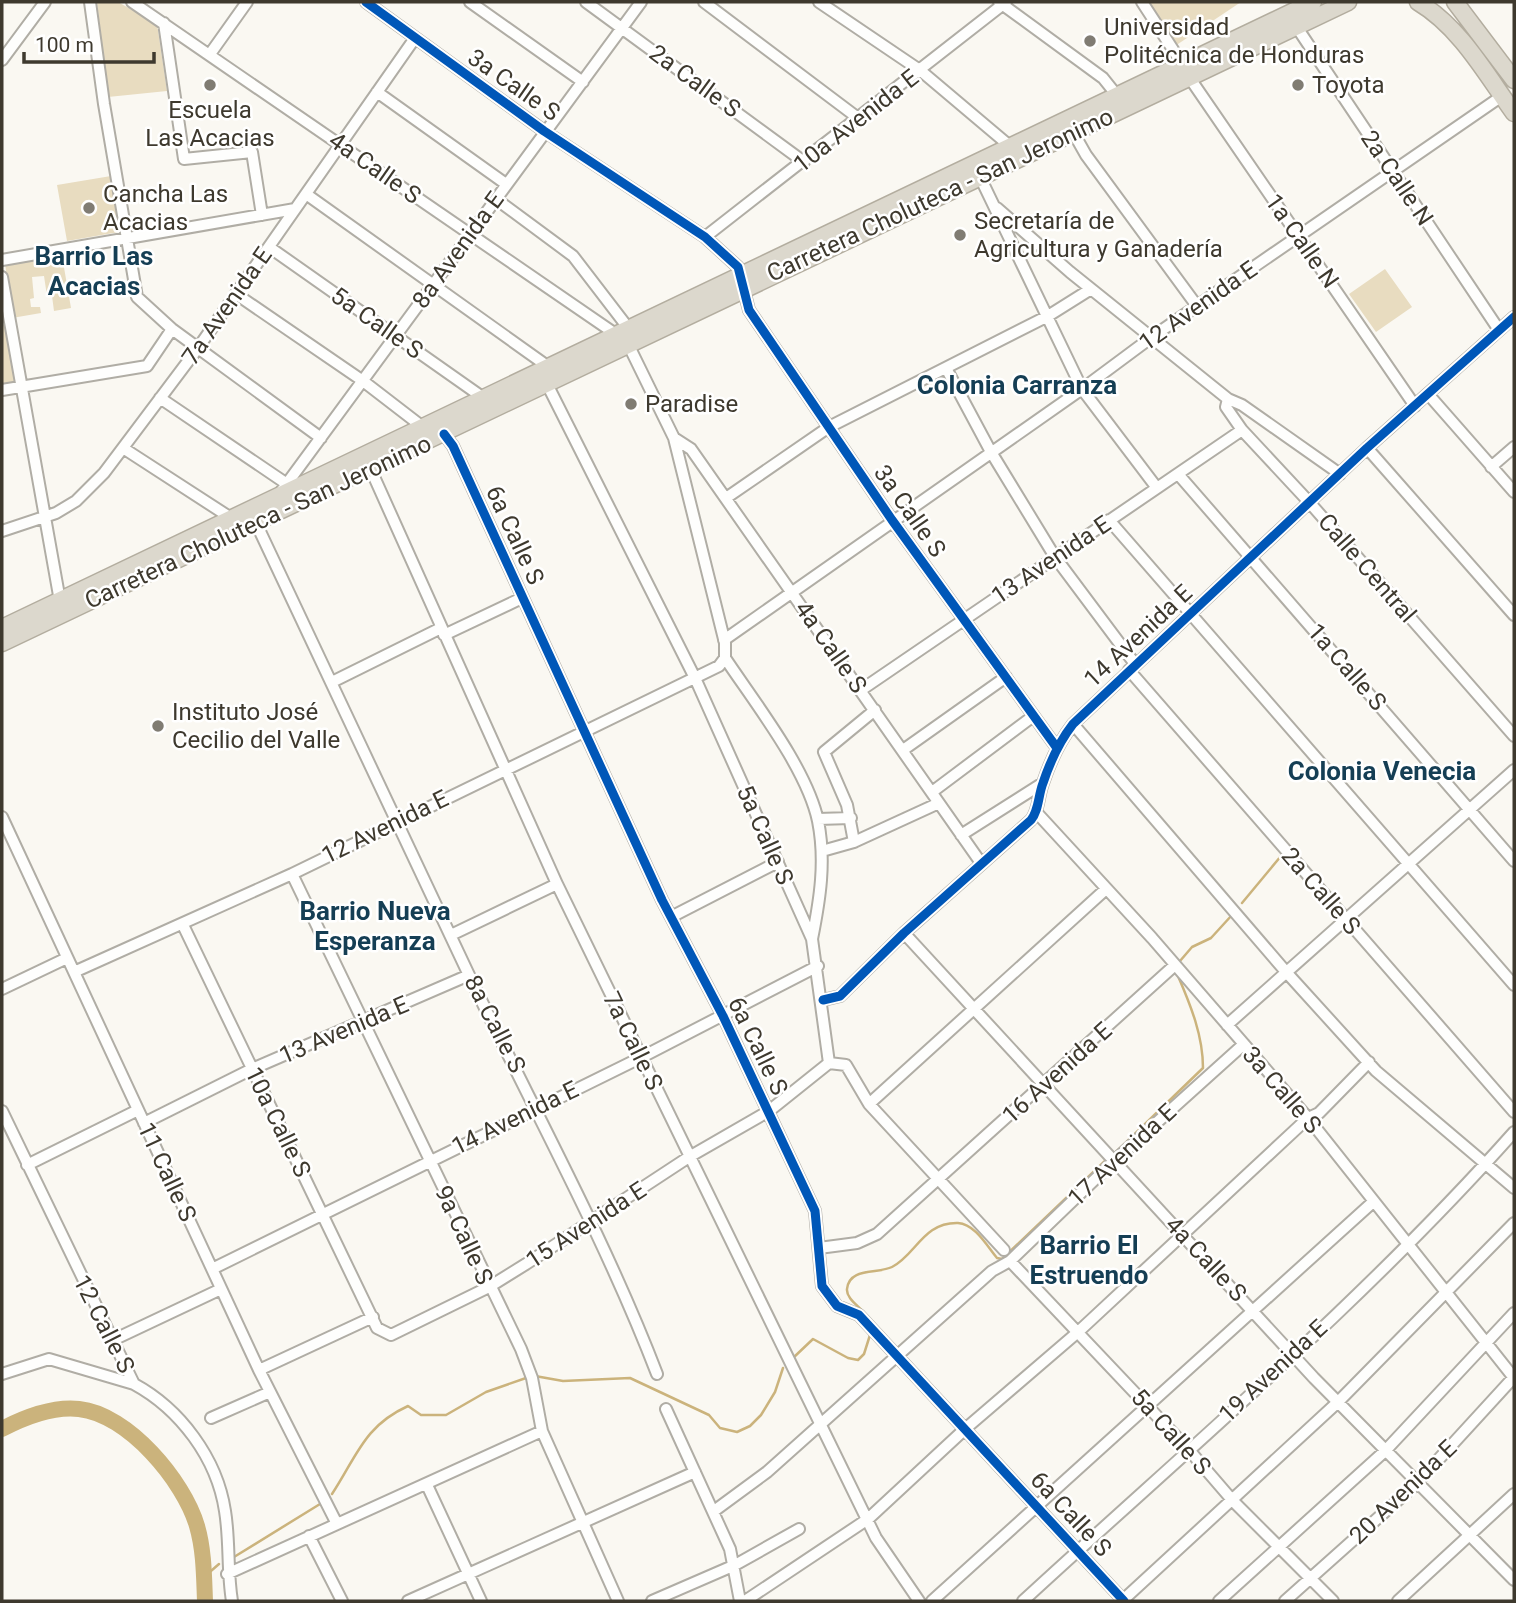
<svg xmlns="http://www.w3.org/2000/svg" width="1516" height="1603" font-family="Roboto,sans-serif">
  <rect width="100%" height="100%" fill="#faf8f2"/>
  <!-- green -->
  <path fill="#e8dcc0" d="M97 2H118L157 24 167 91 108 97Z
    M1145 2H1241L1175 46Z
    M111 176 119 232 67 241 57 185Z
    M61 250 71 308 54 311 52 296H47L44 276 32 277 34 298 30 299 31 307H40L41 313 12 318 5 263Z
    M1385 269 1412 307 1376 332 1349 294Z
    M7 324 17 381 2 384V325Z"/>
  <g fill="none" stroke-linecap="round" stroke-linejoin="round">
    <!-- stream -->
    <path stroke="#cbb37c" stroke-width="2.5" d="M1242 903 1281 856
      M1180 961 1192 947 1211 938 1232 915
      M1114 1154 1203 1068C1203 1036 1191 1006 1178 976
      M868 1318C863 1308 846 1300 847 1289 849 1267 878 1274 892 1267 916 1255 923 1222 958 1223 975 1224 987 1246 997 1258L1002 1259 1107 1159
      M793 1358 813 1339 848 1358 858 1360 864 1354 870 1335
      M535 1376 563 1381 630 1378 709 1415 720 1428 737 1432 750 1426 761 1415 775 1392 783 1368
      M332 1494C357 1456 364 1426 408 1406L421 1415H446L486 1392 526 1378
      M234 1557 320 1504
      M204 1577 219 1564"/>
    <!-- river -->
    <path stroke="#cbb37c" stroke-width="16" d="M2 1429C25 1417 52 1406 79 1409 128 1414 184 1481 197 1526 204 1550 204 1576 205 1601"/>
    <!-- minor casing -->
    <g stroke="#b0ada5" stroke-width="14">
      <path id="minor" d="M90 2 104 104 137 297 172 329 321 438
        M132 2 617 335
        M366 2 544 131 705 237 738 267 749 310 892 520 1057 748
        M470 2 583 82
        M586 2 804 162
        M704 2 858 118
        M819 2 921 71 1011 147
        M999 2 1103 78 1119 98
        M1142 2 1183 65
        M164 23 184 159 252 152 262 215
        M1296 26 1499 330
        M210 54 247 2
        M2 60 45 2
        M1189 77 1415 406
        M377 92 506 184
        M1073 132 1086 155 1197 306
        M980 177 1082 389 1157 488
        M306 194 550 368
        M496 199 573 256 629 329
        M997 208 1070 272 1228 399 1242 405 1340 474
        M705 237 1006 2
        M269 247 485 399
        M2 260 295 209
        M2 277 60 601
        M236 294 363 381 424 428
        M628 344 674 438 691 449 981 863
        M946 368 991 452 1055 557 1135 664
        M547 384 695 678 812 939 829 1063
        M2 390 147 366 172 329
        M1428 394 1514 492
        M160 398 287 484
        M1228 399 1226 407 1242 430 1310 503 1514 736
        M444 434 453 446 662 900 723 1016 815 1211 822 1286 837 1306 859 1315 1124 1601
        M123 448 231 518
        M1367 448 1514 615
        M1491 467 1514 447
        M371 470 557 884 876 1538 919 1601
        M1178 474 1514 861
        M280 493 641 2
        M726 498 829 427 1048 316 1091 289
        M1109 520 1514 985
        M256 523C327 673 397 823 468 973 532 1107 604 1236 657 1374
        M2 531 56 513 76 501 104 473 198 348 415 38
        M444 635 522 598
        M724 640 1082 389 1152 337 1502 96
        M725 658C755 703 807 769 818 821 826 861 820 899 812 939
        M1129 670 1514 1112
        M332 682 441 628
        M861 690 1242 430
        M1073 724 1287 973 1376 1071 1514 1188
        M903 750 1006 677
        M932 792 1032 717
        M1037 813 1152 938 1308 1118 1514 1378
        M2 817 259 1370 337 1524
        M818 819 851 818
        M961 835 1043 783
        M854 842 847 805 824 752 875 710
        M822 851 854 842 939 803
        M292 874 521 1349 532 1378 542 1431 618 1601
        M671 917 778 862
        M183 925 377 1328 391 1335 489 1287 526 1264 689 1157 769 1111 829 1063
        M904 933 1314 1378 1514 1580
        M451 935 557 884
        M74 972 292 874 719 666 725 658V643L674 438
        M2 989 67 958
        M823 1000 840 996 904 933 1031 820C1039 810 1038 796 1043 783 1050 762 1059 742 1073 724L1367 448 1514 317
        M1227 1025 1514 770
        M829 1063 846 1065 869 1104 1004 1250
        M869 1104 1106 889
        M2 1111 134 1384C180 1409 217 1458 225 1511 230 1541 227 1571 232 1601
        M144 1123 252 1069 469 975
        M27 1165 138 1110
        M819 1248 857 1243 877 1234 1175 965
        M1010 1261 1189 1450 1233 1501 1333 1601
        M212 1269 642 1057 818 966
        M113 1340 221 1289
        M259 1370 373 1317
        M2 1374 49 1359 134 1384
        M666 1409 730 1549 740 1601
        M211 1418 270 1392
        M427 1485 481 1601
        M714 1511 767 1472 992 1271 1010 1261 1114 1161 1244 1044
        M309 1536 342 1601
        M227 1574 542 1431
        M408 1601 695 1472
        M652 1601 735 1565 799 1529
        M745 1601 868 1519 965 1429 1078 1332 1308 1118 1319 1113 1369 1062
        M932 1601 1373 1202
        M1023 1601C1189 1448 1364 1301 1514 1132
        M1122 1601 1338 1402 1514 1223
        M1219 1601 1385 1451 1514 1313
        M1285 1601 1416 1484 1514 1377
        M1398 1601 1514 1494"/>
    </g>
    <!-- highway casing -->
    <g stroke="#b3ad9f" stroke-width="19">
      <path id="highway" d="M1418 2C1460 27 1486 74 1514 113
        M1455 2 1514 80
        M2 628 1313 2
        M2 643 1348 2"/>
    </g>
    <!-- minor -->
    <use href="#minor" stroke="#fefefd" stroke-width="10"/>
    <!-- highway -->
    <use href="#highway" stroke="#dcd8cd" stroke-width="16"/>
    <!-- cycleway casing -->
    <g stroke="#fff" stroke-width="13">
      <path id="cycleway" d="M366 2 544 131 705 237 738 267 749 310 892 520 1057 748
        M444 434 453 446 662 900 723 1016 815 1211 822 1286 837 1306 859 1315 1124 1601
        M823 1000 840 996 904 933 1031 820C1039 810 1038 796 1043 783 1050 762 1059 742 1073 724L1367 448 1514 317"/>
    </g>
    <!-- cycleway -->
    <use href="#cycleway" stroke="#0057b8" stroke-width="9"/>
  </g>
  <!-- markers -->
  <g fill="#807c73" stroke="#fff" stroke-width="2.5">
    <circle cx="1090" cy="41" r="7"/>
    <circle cx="210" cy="85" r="7"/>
    <circle cx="1298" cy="85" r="7"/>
    <circle cx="89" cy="208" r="7"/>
    <circle cx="960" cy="235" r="7"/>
    <circle cx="631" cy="404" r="7"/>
    <circle cx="158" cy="726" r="7"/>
  </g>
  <g text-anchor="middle" stroke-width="5" stroke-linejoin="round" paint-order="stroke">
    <!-- poi labels -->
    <g font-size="24" fill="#3e392e" stroke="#fff" text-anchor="start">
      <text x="1104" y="35">Universidad<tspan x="1104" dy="28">Politécnica de Honduras</tspan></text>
      <text x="1312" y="93">Toyota</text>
      <text x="210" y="118" text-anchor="middle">Escuela<tspan x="210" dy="28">Las Acacias</tspan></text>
      <text x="103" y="202">Cancha Las<tspan x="103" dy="28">Acacias</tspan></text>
      <text x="974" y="229">Secretaría de<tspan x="974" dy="28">Agricultura y Ganadería</tspan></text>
      <text x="645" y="412">Paradise</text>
      <text x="172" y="720">Instituto José<tspan x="172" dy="28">Cecilio del Valle</tspan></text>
    </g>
    <!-- street labels -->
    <g font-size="24" fill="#3e392e" stroke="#fff">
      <text transform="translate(695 81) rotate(36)" y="8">2a Calle S</text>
      <text transform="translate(514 85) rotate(35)" y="8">3a Calle S</text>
      <text transform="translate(856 121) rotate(-38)" y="8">10a Avenida E</text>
      <text transform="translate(375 168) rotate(35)" y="8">4a Calle S</text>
      <text transform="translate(1397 178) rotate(56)" y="8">2a Calle N</text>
      <text transform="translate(940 195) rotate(-25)" y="8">Carretera Choluteca - San Jeronimo</text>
      <text transform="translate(1302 241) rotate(55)" y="8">1a Calle N</text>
      <text transform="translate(458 250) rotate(-54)" y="8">8a Avenida E</text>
      <text transform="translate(227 306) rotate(-55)" y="8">7a Avenida E</text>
      <text transform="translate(1198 306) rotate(-35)" y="8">12 Avenida E</text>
      <text transform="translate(377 323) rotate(35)" y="8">5a Calle S</text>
      <text transform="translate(910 511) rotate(55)" y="8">3a Calle S</text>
      <text transform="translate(258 522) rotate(-25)" y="8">Carretera Choluteca - San Jeronimo</text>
      <text transform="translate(515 535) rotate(65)" y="8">6a Calle S</text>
      <text transform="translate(1051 560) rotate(-34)" y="8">13 Avenida E</text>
      <text transform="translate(1367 568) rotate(49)" y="8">Calle Central</text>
      <text transform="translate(1138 636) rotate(-43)" y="8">14 Avenida E</text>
      <text transform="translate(831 647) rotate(55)" y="8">4a Calle S</text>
      <text transform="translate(1347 667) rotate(49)" y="8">1a Calle S</text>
      <text transform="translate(385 827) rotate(-26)" y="8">12 Avenida E</text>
      <text transform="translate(765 835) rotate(66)" y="8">5a Calle S</text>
      <text transform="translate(1321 891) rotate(49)" y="8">2a Calle S</text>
      <text transform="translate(495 1024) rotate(63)" y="8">8a Calle S</text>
      <text transform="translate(344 1030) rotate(-23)" y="8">13 Avenida E</text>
      <text transform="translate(633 1041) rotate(64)" y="8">7a Calle S</text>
      <text transform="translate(758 1046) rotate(64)" y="8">6a Calle S</text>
      <text transform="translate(1057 1073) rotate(-42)" y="8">16 Avenida E</text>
      <text transform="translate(1282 1090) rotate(49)" y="8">3a Calle S</text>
      <text transform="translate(515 1118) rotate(-26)" y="8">14 Avenida E</text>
      <text transform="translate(278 1122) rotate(64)" y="8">10a Calle S</text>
      <text transform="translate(1122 1155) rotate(-43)" y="8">17 Avenida E</text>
      <text transform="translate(167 1172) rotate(65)" y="8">11 Calle S</text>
      <text transform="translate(586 1225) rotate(-33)" y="8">15 Avenida E</text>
      <text transform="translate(464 1235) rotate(65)" y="8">9a Calle S</text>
      <text transform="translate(1206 1259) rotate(47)" y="8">4a Calle S</text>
      <text transform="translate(104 1324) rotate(63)" y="8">12 Calle S</text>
      <text transform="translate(1273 1371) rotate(-43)" y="8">19 Avenida E</text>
      <text transform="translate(1171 1432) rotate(48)" y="8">5a Calle S</text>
      <text transform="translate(1403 1492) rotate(-44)" y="8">20 Avenida E</text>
      <text transform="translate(1071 1514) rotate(47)" y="8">6a Calle S</text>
    </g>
    <!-- neighbourhood labels -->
    <g font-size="26" font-weight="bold" fill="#153e54" stroke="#fff">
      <text x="94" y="265">Barrio Las<tspan x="94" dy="30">Acacias</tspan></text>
      <text x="1017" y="394">Colonia Carranza</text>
      <text x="1382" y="780">Colonia Venecia</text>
      <text x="375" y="920">Barrio Nueva<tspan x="375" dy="30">Esperanza</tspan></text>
      <text x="1089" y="1254">Barrio El<tspan x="1089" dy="30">Estruendo</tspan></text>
    </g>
  </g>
  <!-- border -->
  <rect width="1516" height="1603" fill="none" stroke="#3e392e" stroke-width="7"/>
  <!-- scale -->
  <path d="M24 52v10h130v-10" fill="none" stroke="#3e392e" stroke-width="3.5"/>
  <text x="35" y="52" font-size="21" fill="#3e392e" stroke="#ffffff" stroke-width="5" paint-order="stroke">100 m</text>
</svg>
